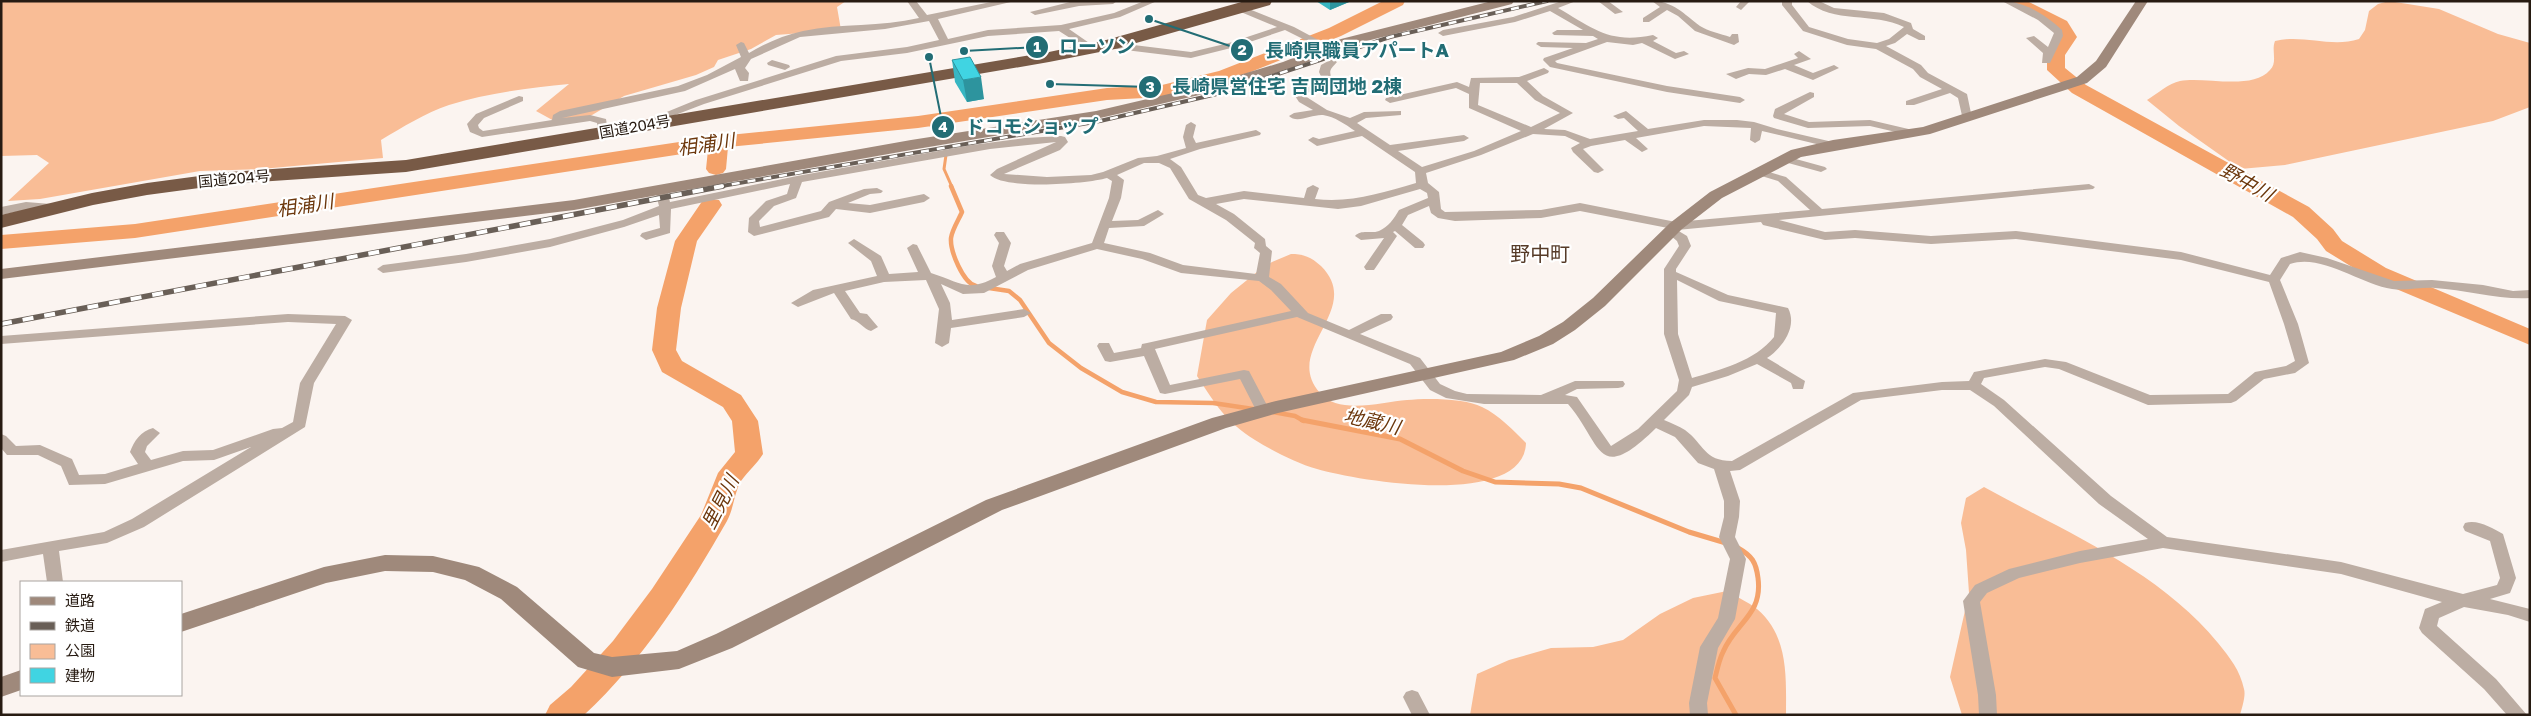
<svg xmlns="http://www.w3.org/2000/svg" width="2531" height="716" font-family="'Golos Text','Noto Sans JP',sans-serif">
  <rect width="100%" height="100%" fill="#fbf4f0"/>
  <!-- green -->
  <path fill="#f9bd96" d="M1 1H846L837 7 841 30 776 35 751 49 718 60 714 67 696 75 624 96 582 121 556 122 536 111 569 84C529 88 487 93 449 105 425 113 403 127 381 140L383 158 261 169 200 171 40 199 8 201 49 163 37 155 1 156Z
    M2389 1 2439 9 2498 34 2530 43V107L2493 121 2285 165 2240 169 2179 126 2147 100C2157 94 2169 83 2180 81 2204 76 2252 91 2270 70 2278 62 2271 51 2275 41 2303 34 2331 48 2359 39L2365 30 2369 11 2378 4Z
    M1291 254C1304 254 1311 257 1321 266 1365 310 1281 349 1320 393 1338 415 1382 402 1407 400 1426 398 1465 398 1482 407 1499 415 1513 430 1526 443 1524 509 1358 481 1317 469 1296 463 1273 451 1255 440 1225 421 1216 405 1197 376L1207 320 1231 293 1257 272 1272 262Z
    M1984 487C2065 532 2158 570 2218 643 2230 658 2240 670 2244 689 2246 696 2242 707 2240 715H1962L1950 677 1969 593 1966 550 1961 523 1966 498Z
    M1727 591C1737 597 1748 602 1757 609 1789 636 1786 678 1786 715H1470L1477 674 1509 660 1551 648 1593 647 1623 640 1660 614 1693 598Z"/>
  <g fill="none" stroke-linecap="round" stroke-linejoin="round">
    <!-- stream-far2 -->
    <path stroke="#f4a26a" stroke-width="3" d="M918 122 935 126 945 135
      M946 155 944 169 952 187"/>
    <!-- stream-far1 -->
    <path stroke="#f4a26a" stroke-width="4.5" d="M951 186 962 212C959 219 952 230 951 238 950 251 963 283 976 286
      M989 288 1009 291 1020 300 1049 343 1081 368 1122 392 1156 402 1213 403 1253 409
      M1273 412 1295 416 1304 421"/>
    <!-- stream -->
    <path stroke="#f4a26a" stroke-width="5" d="M1302 420 1400 439 1463 471 1495 482 1559 484 1581 488 1689 532 1726 543
      M1736 715 1715 678C1717 670 1719 660 1723 652 1735 623 1763 615 1758 578 1756 562 1752 556 1738 548"/>
    <!-- river -->
    <path fill="#f4a26a" fill-rule="evenodd" d="M1383 1H1405L1403 5 1341 36 1233 79 1162 97 1107 100 918 128 728 147 726 169 723 173 716 175 709 173 706 169 708 150 135 238 1 249V235L135 224 719 136 918 116 1107 88 1162 85 1219 71 1329 28Z
      M2006 1H2027L2067 21 2077 37 2065 55V68L2086 85 2309 207 2333 229 2342 241 2386 268 2530 329V345L2370 278 2326 251 2317 239 2293 217 2072 93 2047 70V55L2059 37 2054 28Z
      M711 199 719 200 722 205 697 241 681 308 676 350 682 361 741 395 758 421 763 454C757 464 748 471 741 481 734 493 734 508 727 521 688 589 643 661 584 715H545L550 705 571 687 613 641 652 589 701 515 718 473 735 452 732 421 723 407 662 372 652 350 657 308 675 241 703 200Z"/>
    <!-- street -->
    <path fill="#bcada3" fill-rule="evenodd" d="M907 1H916L927 15 996 1H1015L938 19 948 39 988 30 1061 25 1114 13 1144 1H1157L1120 17 1069 29 1095 47 1097 49 1092 52 1059 31 988 36 907 53 841 61 704 104 644 127 640 128 635 125 696 100 836 56 907 47 939 40 929 21 885 29 800 37 751 59 745 68 749 73 748 81H740L735 69 685 91 562 118 590 115 606 119 608 132 603 135 598 132 597 123 590 121 482 137 470 132 467 124 476 114 519 96 523 97V101L484 118 478 125 479 128 483 131 552 120 553 115 560 111 678 86 707 75 741 57 736 45 741 42 744 43 749 53C766 43 784 35 803 31 841 23 881 27 919 18Z
      M1074 1H1117L1113 4 1079 6 1035 15 1030 12Z
      M1562 1H1576L1558 8C1594 29 1610 44 1653 35L1658 38 1653 41 1676 53 1684 51 1689 54 1675 59 1642 43 1633 45 1607 42 1555 61 1557 63 1667 86 1740 97 1745 100 1740 103 1667 92 1550 67 1543 60 1544 58 1573 48 1541 47 1536 44 1538 42 1586 43 1598 39 1593 36 1554 35 1552 33 1557 30H1583L1550 11 1515 22 1443 36 1438 33 1443 30 1513 17Z
      M1598 1H1608L1623 12 1615 14Z
      M1652 1C1673 1 1684 14 1700 26 1708 31 1721 34 1730 37L1732 34H1738L1739 42 1734 45 1695 31 1678 16 1667 10 1649 22H1643V18L1660 7Z
      M1741 1H1750L1741 10 1736 7Z
      M1782 1H1792V5L1809 27 1848 39 1877 43 1889 39 1904 27C1874 12 1833 24 1807 1H1819L1834 8 1884 13 1911 23 1913 29 1925 36V40H1919L1907 34 1895 43 1886 46 1921 65 1928 73 1967 94 1972 118 1967 121 1963 120 1958 98 1950 93 1914 105H1906V101L1942 89 1920 77 1913 69 1876 49 1847 45 1803 31 1782 5Z
      M2002 1C2024 1 2046 15 2062 30L2063 36 2050 63H2042L2043 53 2026 38 2034 36 2048 47 2054 33 2038 20Z
      M1239 5 1294 27 1335 49 1327 51 1285 30 1235 47 1191 58 1109 48 1104 45 1109 42 1191 52 1229 43 1277 27 1236 10 1234 8Z
      M1799 51 1811 59 1794 65 1813 73 1834 65 1839 68 1813 80 1785 69 1766 75 1749 74 1736 79 1726 74 1748 68 1765 69 1798 58 1794 54Z
      M1332 59 1337 62C1330 70 1328 70 1333 81L1332 83 1307 93 1305 96 1327 110 1350 118 1364 112 1401 111V115L1366 118 1357 123 1390 145 1464 135 1469 138 1464 141 1398 151 1422 167 1474 151 1521 131 1469 108V94L1456 88 1390 103 1385 100 1386 98 1457 82 1469 87 1471 78 1519 77 1544 68 1549 71 1548 73 1527 81 1543 96 1573 113 1544 129 1565 130 1590 139 1638 131 1624 118 1618 119 1613 116 1626 111 1648 129 1704 120H1737L1754 122 1777 129 1837 143 1839 145 1833 148 1762 131 1760 140 1755 143 1750 140 1751 128 1704 126 1636 138 1648 149 1642 152 1625 140 1591 146 1583 149 1604 170 1598 173 1594 172 1573 152 1571 148 1580 143 1565 136 1533 134 1481 155 1426 173 1428 183 1439 192 1441 209 1445 212 1541 210 1580 203 1676 222 1810 210 1778 181 1755 174 1753 172 1759 169 1786 177 1822 209 2089 184 2095 187 2093 189 1779 220 1825 232 1855 230 1931 236 2016 231 2181 252 2270 275 2281 258 2300 252 2327 258 2394 281 2432 280 2483 285 2513 291 2530 290V298C2500 300 2465 290 2435 288 2421 287 2406 291 2392 289 2360 284 2321 253 2290 264L2280 280 2298 324 2309 363 2295 373 2264 379 2236 401 2231 403 2148 405 2059 369 2045 367 1984 378 1981 384 2004 400 2111 496 2167 537 2341 562 2463 594 2497 585 2500 578 2490 541 2465 531 2463 527 2465 523C2478 519 2492 528 2503 534L2516 578 2510 593 2490 599 2530 609V622L2508 615 2464 607 2439 618 2437 626 2496 679 2527 715H2507L2484 689 2422 633 2419 628 2425 609 2442 602 2341 574 2163 548 2080 563 2019 578 1987 593 1980 602 1996 695 1997 715H1979L1978 695 1963 601 1975 585 2009 569 2080 551 2148 539 2099 504 1994 406 1970 390H1942L1861 400 1740 470 1730 471 1740 501 1739 517 1735 537 1746 559 1735 619 1718 648 1707 703 1708 715H1690L1689 703 1700 647 1718 618 1730 559 1719 537 1724 517V501L1714 469 1698 463 1675 437 1656 428C1596 487 1602 443 1568 404H1484L1446 398 1430 390 1410 364 1297 317 1155 349 1170 385 1244 370 1249 371 1270 411 1268 414H1258L1240 379 1165 394 1160 393 1144 356 1110 362 1105 361 1097 346 1099 343H1109L1114 353 1141 348 1142 344 1147 343 1291 311 1271 290 1259 281 1181 273 1142 259 1097 249 1028 270 984 293 963 294 941 284 950 303 952 320 1024 309 1031 313 1024 317 951 328 949 343 942 347 935 343 939 309 926 280 884 282 845 291 860 313 867 314 878 327 871 331C863 329 860 321 851 319L834 293 798 307 791 303 813 290 877 276 871 261 848 243 854 239 881 256 889 274 918 272 907 248 913 244 917 245 931 273C960 282 967 293 996 277L992 266 999 243 994 235 996 232H1004L1011 243 1004 266 1007 271 1020 264 1092 243 1109 198 1112 181 1107 178C1087 184 1005 190 990 175L997 169 1056 142 990 149 802 182 796 198 774 206 759 221 760 227 821 211 829 202 864 189 877 188 883 191 881 193 870 194 848 203 870 205 924 194 930 198 924 202 870 213 836 209 829 217 754 236 748 232 749 218 766 201 787 194 790 184 671 209 670 233 646 240 640 236 642 233 660 228 659 215 624 227 550 247 466 262 383 273 377 269 383 265 466 254 550 239 623 220 659 206 655 190 661 187 667 190 670 202 797 176 972 145 1025 138 1061 136 1065 137 1068 142 1060 150 1004 174 1047 177 1091 175 1103 172 1138 158 1157 156 1186 148 1183 137 1186 125 1191 122 1196 125 1193 137 1196 143 1256 130 1261 133 1260 135 1200 149 1170 159 1181 167 1198 195 1206 198 1244 191 1304 198 1307 188 1313 185 1319 188 1315 199C1352 203 1381 193 1416 183L1415 172 1362 136 1317 146 1308 140 1313 137 1319 139 1355 131C1345 124 1335 117 1323 115 1312 114 1297 124 1289 116L1294 113 1313 110 1299 102 1295 96 1299 89 1323 81 1319 72 1321 65ZM1480 83H1517L1535 100 1560 113 1531 127 1478 105ZM1144 163H1159L1170 168 1189 199 1226 220 1255 243 1254 248 1260 253 1256 274 1183 265 1150 253 1104 243 1109 228 1144 226 1164 214 1158 210 1138 220 1112 221 1121 198 1124 180 1117 175ZM1420 189 1427 193 1428 198 1399 210C1394 219 1388 227 1379 231 1371 234 1361 229 1355 236L1361 240 1384 238 1364 267 1366 270H1374L1397 236 1393 232 1395 231 1415 248H1423L1425 245 1423 242 1402 225 1408 215 1429 206 1431 213 1438 218 1455 221 1541 218 1580 211 1668 228 1665 231 1677 241 1679 246 1664 269V334L1679 380 1677 391 1638 429 1611 446 1577 397 1565 395 1577 389 1618 388 1623 387 1625 384 1623 381H1575L1541 395 1467 394 1455 391 1440 384 1420 358 1360 334 1391 320 1393 317 1391 314H1381L1349 330 1308 313 1281 284 1269 277 1272 251 1266 246 1265 239 1234 214 1216 204 1244 199 1338 209 1361 206ZM1761 222 1763 225 1825 240 1855 238 1931 244 2016 239 2181 260 2269 282 2284 324 2295 361 2286 366 2255 372 2228 394 2150 395 2066 362 2045 359 1974 372 1969 381 1942 382 1853 393 1732 461C1704 461 1704 444 1685 430 1679 426 1671 423 1664 420L1689 395 1692 387 1728 376 1757 364 1791 383 1793 389H1803L1805 381 1767 358C1782 348 1798 327 1788 308L1728 295 1676 272V269L1691 246 1687 236 1677 230ZM1677 280 1719 301 1776 313 1774 337C1755 361 1720 370 1692 378L1678 334Z
      M772 60 789 65 790 67 785 70 768 65 767 63Z
      M1810 92 1814 93V97L1784 114 1809 122 1870 120 1917 131 1918 133 1913 136 1870 126 1808 128 1774 118 1773 116 1775 109Z
      M1785 156 1825 167 1827 169 1821 172 1781 161 1779 159Z
      M26 202 51 204 57 208 51 212 26 210 1 215V207Z
      M288 314 345 316 352 320 314 383 305 427 144 527 107 543 59 551 63 582H47L43 554 1 562V550L104 532 132 519 251 447 214 460 183 461 105 484 69 485 61 466 38 455H7L1 448V434L6 436 16 446 40 445 72 459 79 475 105 474 138 464 130 452C134 441 141 431 153 428L160 433 147 446 145 452 151 460 183 451 213 450 273 429 282 428 293 422 300 383 336 324 288 322 1 344V336Z
      M1412 690 1418 692 1430 715H1412L1403 697 1406 692Z"/>
    <!-- secondary -->
    <path fill="#9f897b" fill-rule="evenodd" d="M1492 1H1514L1512 4 1351 45 1293 68 1212 92 1096 119 911 150 574 210 1 279V269L574 200 911 140 1096 111 1203 86 1283 62 1341 39Z
      M2136 1H2148L2106 67 2087 83 1930 134 1801 157 1722 198 1682 229 1605 306 1575 330 1553 344 1514 360 1278 413 1226 428 1002 510 732 648 679 669 612 677 578 667 501 599 465 580 433 572 385 571 326 583 181 632V614L324 567 385 555 433 556 479 567 517 587 594 653 612 657 677 651 716 634 986 500 1212 418 1276 401 1501 352 1539 336 1563 322 1593 298 1670 223 1710 192 1791 150 1833 140 1923 127 2077 77 2096 61Z
      M21 670V690L1 697V677Z"/>
    <!-- highway -->
    <path fill="#785a46" fill-rule="evenodd" d="M1245 1H1272L1270 5 1115 49 1049 62 406 172 229 184 147 195 93 205 1 228V215L92 193 147 183 229 172 406 160 1049 52 1106 40Z"/>
    <!-- rail-far1 casing -->
    <g stroke="#695f57" stroke-width="4">
      <path id="rail-far1" d="M716 187 1100 121 1217 94 1390 37 1547 1"/>
    </g>
    <!-- rail casing -->
    <g stroke="#695f57" stroke-width="5.5">
      <path id="rail" d="M1 324 723 186"/>
    </g>
    <!-- rail-far1 -->
    <use href="#rail-far1" stroke="#fff" stroke-width="2.5" stroke-dasharray="8" stroke-linecap="butt"/>
    <!-- rail -->
    <use href="#rail" stroke="#fff" stroke-width="4" stroke-dasharray="11" stroke-linecap="butt"/>
  </g>
  <!-- wall -->
  <path fill="#37b6c2" d="M1316 1H1349V2L1330 10Z
    M952 60 984 99 967 102 955 82Z"/>
  <!-- shaded-wall -->
  <path fill="#2d949e" d="M1330 1H1349V2L1330 10Z
    M981 77 984 99 967 102 963 80Z"/>
  <!-- building -->
  <path fill="#40d4e2" stroke="#2d949e" d="M970 57 981 77 963 80 952 60Z"/>
  <g text-anchor="middle" stroke-width="4.5" stroke-linejoin="round" paint-order="stroke">
    <!-- far-street labels -->
    <g font-size="15" fill="#271b12" stroke="#fff">
      <text transform="translate(635 127) rotate(-10)" y="5">国道204号</text>
      <text transform="translate(234 179) rotate(-5)" y="5">国道204号</text>
    </g>
    <!-- water labels -->
    <g font-size="19" font-style="italic" fill="#6c370c" stroke="#fff">
      <text transform="translate(706 144) rotate(-8)" y="7">相浦川</text>
      <text transform="translate(2247 182) rotate(29)" y="7">野中川</text>
      <text transform="translate(305 205) rotate(-9)" y="7">相浦川</text>
      <text transform="translate(1372 421) rotate(13)" y="7">地蔵川</text>
      <text transform="translate(720 502) rotate(-63)" y="7">里見川</text>
    </g>
    <!-- quarter labels -->
    <g font-size="20" fill="#563b28" stroke="#fff">
      <text x="1540" y="261">野中町</text>
    </g>
  </g>
  <!-- callouts -->
  <path fill="none" stroke="#226d75" stroke-width="2" d="M964 51L1037 47M1149 19L1242 50M1050 84L1150 87M929 57L943 127"/>
  <g fill="#226d75" stroke="#fff" stroke-width="2">
    <circle cx="964" cy="51" r="5"/>
    <circle cx="1149" cy="19" r="5"/>
    <circle cx="1050" cy="84" r="5"/>
    <circle cx="929" cy="57" r="5"/>
    <circle cx="1037" cy="47" r="12"/>
    <circle cx="1242" cy="50" r="12"/>
    <circle cx="1150" cy="87" r="12"/>
    <circle cx="943" cy="127" r="12"/>
  </g>
  <g font-size="15" text-anchor="middle" font-weight="bold" fill="#fff">
    <text x="1037" y="52">1</text>
    <text x="1242" y="55">2</text>
    <text x="1150" y="92">3</text>
    <text x="943" y="132">4</text>
  </g>
  <g font-size="19" text-anchor="middle" font-weight="bold" fill="#226d75" stroke="#fff" stroke-width="4.5" stroke-linejoin="round" paint-order="stroke">
    <text x="1097" y="53">ローソン</text>
    <text x="1357" y="57">長崎県職員アパートA</text>
    <text x="1287" y="93">長崎県営住宅 吉岡団地 2棟</text>
    <text x="1032" y="133">ドコモショップ</text>
  </g>
  <!-- border -->
  <rect width="2531" height="716" fill="none" stroke="#271b12" stroke-width="5"/>
  <!-- legend -->
  <rect x="20" y="581" width="162" height="115" fill="#ffffff" stroke="#a9a4a0"/>
  <rect x="30" y="597" width="25" height="8" fill="#9f897b" stroke="#a9a4a0"/>
  <text x="65" y="606" font-size="15" fill="#271b12">道路</text>
  <rect x="30" y="622" width="25" height="8" fill="#695f57" stroke="#a9a4a0"/>
  <text x="65" y="631" font-size="15" fill="#271b12">鉄道</text>
  <rect x="30" y="644" width="25" height="15" fill="#f9bd96" stroke="#a9a4a0"/>
  <text x="65" y="656" font-size="15" fill="#271b12">公園</text>
  <rect x="30" y="668" width="25" height="15" fill="#40d4e2" stroke="#a9a4a0"/>
  <text x="65" y="681" font-size="15" fill="#271b12">建物</text>
</svg>
